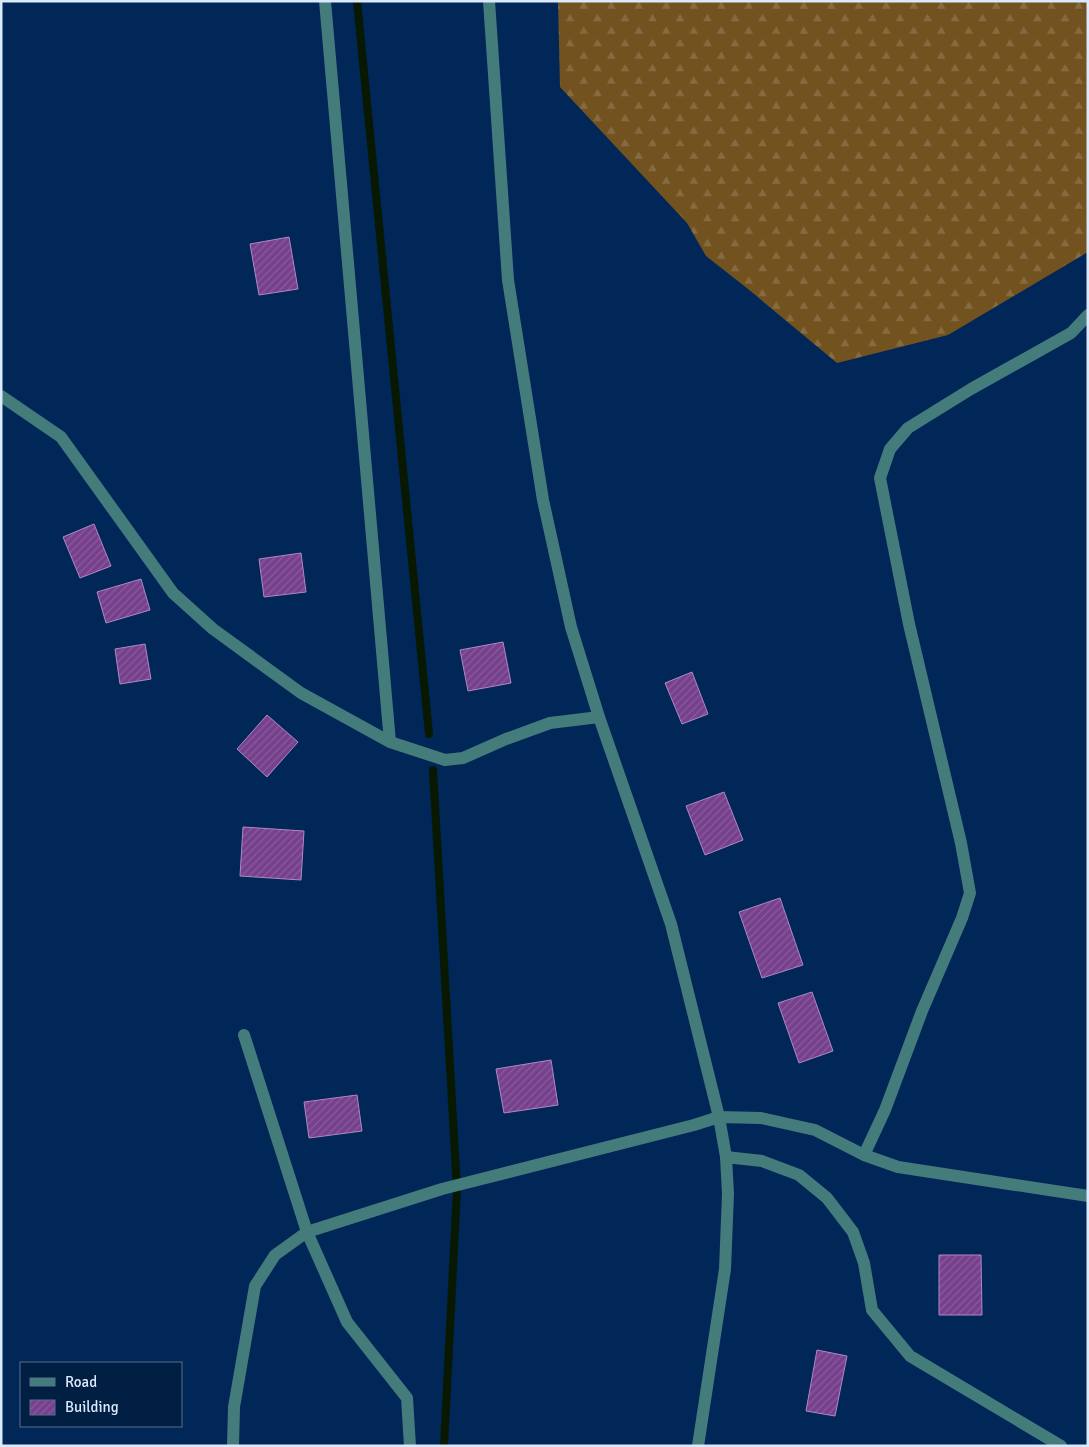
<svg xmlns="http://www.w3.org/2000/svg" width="1089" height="1447" font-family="Signika,sans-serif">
  <defs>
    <pattern id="forest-firs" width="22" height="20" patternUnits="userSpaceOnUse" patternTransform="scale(1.25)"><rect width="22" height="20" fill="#72521f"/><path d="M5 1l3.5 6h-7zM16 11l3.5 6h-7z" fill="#866b40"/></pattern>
    <pattern id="building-hatch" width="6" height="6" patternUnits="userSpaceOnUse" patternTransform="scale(1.25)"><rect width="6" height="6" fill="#76408c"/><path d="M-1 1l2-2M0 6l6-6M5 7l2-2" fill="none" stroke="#895c9d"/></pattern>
  </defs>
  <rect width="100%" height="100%" fill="#002757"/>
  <!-- forest -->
  <path fill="url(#forest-firs)" d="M558 1H1088V252L948 335 837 363 748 289 706 256 687 223 560 87Z"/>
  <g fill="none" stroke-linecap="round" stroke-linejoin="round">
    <!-- stream -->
    <path stroke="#091901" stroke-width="8" d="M357 1 429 734
      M433 770 457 1189 444 1446"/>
  </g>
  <!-- building -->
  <path fill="url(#building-hatch)" stroke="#b187c3" d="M289 237 298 289 259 295 250 244Z
    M94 524 111 566 80 578 63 537Z
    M301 553 306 592 264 597 259 559Z
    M141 579 150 610 106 623 97 592Z
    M503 642 511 683 468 691 460 650Z
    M145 644 151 679 120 684 115 649Z
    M692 672 708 714 682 724 665 683Z
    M267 715 298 742 267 777 237 749Z
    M724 792 743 840 705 855 686 806Z
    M243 827 304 831 301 880 240 876Z
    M780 898 803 965 762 978 739 912Z
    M812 992 833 1051 799 1063 778 1003Z
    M551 1060 558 1105 504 1113 496 1069Z
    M357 1095 362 1131 309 1138 304 1102Z
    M939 1255H981L982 1315H939Z
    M817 1350 847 1356 835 1416 806 1411Z"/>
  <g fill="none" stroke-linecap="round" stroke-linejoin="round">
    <!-- minor -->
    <path stroke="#447c7c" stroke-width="12" d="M325 1 390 742
      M489 1 508 280 543 500 571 627 599 717 671 924 719 1117 726 1157 728 1194 725 1269 698 1446
      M1 396 61 437 173 593 213 629 301 693 390 742 445 760 463 758 506 739 550 723 599 717
      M244 1035 307 1232 347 1322 407 1398 410 1446
      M864 1155 885 1110 922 1011 962 918 970 893 961 843 909 624 880 478 890 449 908 428 971 389 1071 333 1088 315
      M726 1157 762 1161 799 1175 827 1198 853 1232 864 1263 872 1310 910 1356 1061 1446
      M233 1446 234 1407 255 1286 275 1255 307 1232 442 1189 694 1125 719 1117 761 1118 815 1130 864 1155 898 1167 1088 1196"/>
  </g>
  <!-- border -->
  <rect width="1089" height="1447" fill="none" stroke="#dbe9fc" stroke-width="5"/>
  <!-- legend -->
  <rect x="20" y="1362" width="162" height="65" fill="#011e43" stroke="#586f8d"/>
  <rect x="30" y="1378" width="25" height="8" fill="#447c7c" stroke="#586f8d"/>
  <text x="65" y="1387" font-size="15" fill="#dbe9fc">Road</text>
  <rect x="30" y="1400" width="25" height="15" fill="url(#building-hatch)" stroke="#586f8d"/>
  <text x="65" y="1412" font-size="15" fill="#dbe9fc">Building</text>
</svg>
